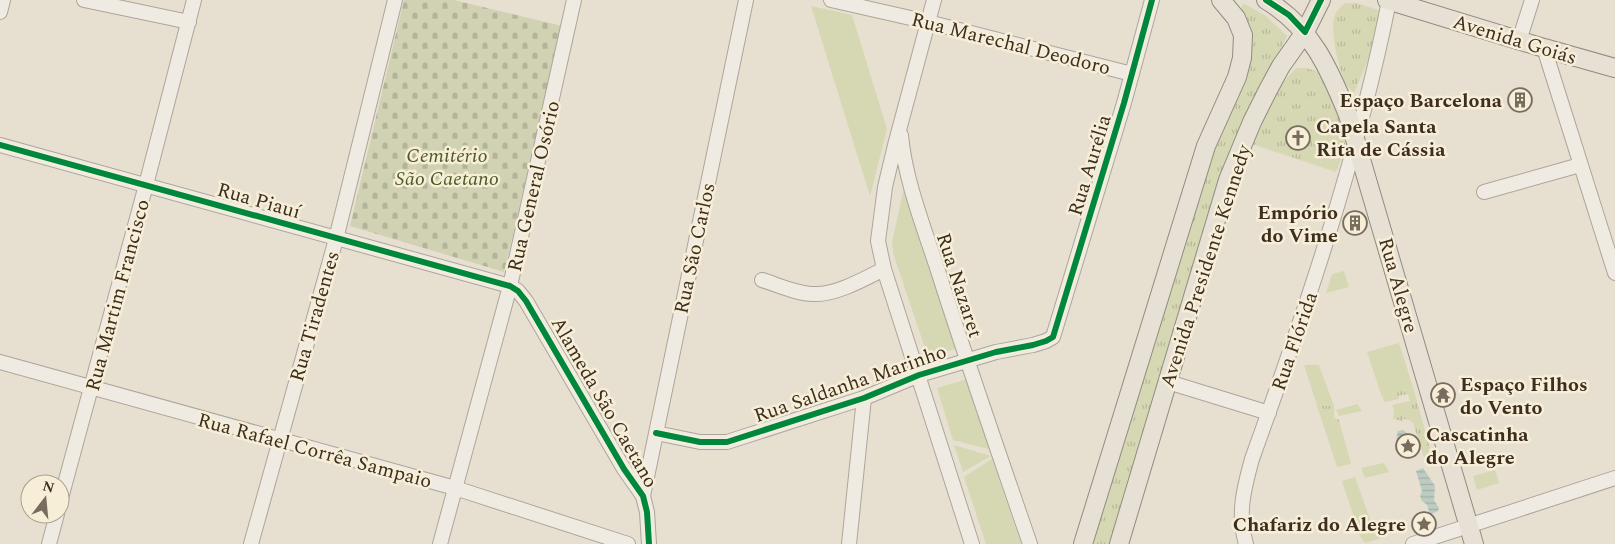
<svg xmlns="http://www.w3.org/2000/svg" width="1615" height="544" font-family="Spectral,serif">
  <defs>
    <pattern id="cemetery-stones" width="16" height="16" patternUnits="userSpaceOnUse" patternTransform="scale(1.25)"><rect width="16" height="16" fill="#d1d1b3"/><path d="M2 7V4a2 2 0 0 1 4 0v3zM10 15v-3a2 2 0 0 1 4 0v3z" fill="#b4b49a"/></pattern>
    <pattern id="park-tufts" width="24" height="20" patternUnits="userSpaceOnUse" patternTransform="scale(1.25)"><rect width="24" height="20" fill="#d6d7b3"/><path d="M3 7l-1-3M5 7V3M7 7l1-3M15 17l-1-3M17 17v-4M19 17l1-3" fill="none" stroke="#b9b99a"/></pattern>
    <pattern id="water-rules" width="6" height="5" patternUnits="userSpaceOnUse" patternTransform="scale(1.25)"><rect width="6" height="5" fill="#bcccc2"/><path d="M0 2.5h6" fill="none" stroke="#a2b0a6"/></pattern>
  </defs>
  <rect width="100%" height="100%" fill="#e7e0d1"/>
  <!-- green -->
  <path fill="#d6d7b3" d="M811 6 852 15 887 129 870 196Z
    M905 183 958 348 928 357 893 253 892 242Z
    M1344 271 1349 287 1326 293 1332 274Z
    M1399 343 1413 387 1382 397 1367 352Z
    M1304 365H1319L1334 406V418L1339 420 1351 464 1337 467Z
    M968 379 992 450 953 440 937 388Z
    M1357 404 1362 411 1339 416 1336 410Z
    M954 445 991 456 963 472Z
    M992 459 1021 544H986L964 477Z
    M1384 463 1389 472 1365 478 1361 468Z
    M1495 470 1499 483 1477 490 1473 476Z
    M1355 477 1376 536 1380 535 1381 538 1365 543 1360 536 1342 481Z"/>
  <!-- cemetery -->
  <path fill="url(#cemetery-stones)" d="M404 0H454L562 26 504 272 350 226Z"/>
  <!-- park -->
  <path fill="url(#park-tufts)" d="M1345 3H1356L1382 11 1375 43 1354 93C1351 90 1348 87 1346 84 1339 70 1329 30 1335 15 1337 10 1342 6 1345 3Z
    M1245 4 1266 16 1287 36 1233 151 1113 544H1093L1145 365 1214 150 1246 75 1241 12 1242 5Z
    M1296 68C1305 68 1314 68 1321 75 1331 85 1348 132 1345 147 1343 155 1339 164 1336 172L1249 143 1276 90Z
    M1413 387 1432 456 1424 458 1413 423 1409 420 1403 419 1402 421 1393 419 1394 410 1392 405 1410 401 1408 394 1398 396 1399 399 1385 402 1382 397Z
    M1317 406H1334V418L1339 420 1341 428 1325 429Z"/>
  <!-- water -->
  <path fill="url(#water-rules)" d="M1403 430C1411 435 1411 442 1409 451L1403 452C1397 446 1395 439 1398 431Z
    M1423 468 1435 486 1434 500 1439 508 1438 511 1430 515 1427 505 1422 501 1420 496 1422 491 1416 471Z"/>
  <g fill="none" stroke-linecap="round" stroke-linejoin="round">
    <!-- minor casing -->
    <g stroke="#ada599" stroke-width="16">
      <path id="minor" d="M84 0 189 22
        M831 0 928 22 1132 74
        M934 0 895 145 885 187 878 241 884 269 972 544
        M0 12 3 0
        M1519 41 1532 0
        M1544 48 1615 273
        M901 135C905 181 925 230 939 274 968 365 999 454 1030 544
        M0 145 510 286 518 291 526 301 624 469 643 496 647 512 649 544
        M1484 192 1580 165
        M762 280C778 285 797 294 814 294 836 295 864 279 884 269
        M0 362 455 488 628 544
        M1168 382 1269 413
        M656 433 700 442H727L864 398 919 375 996 352 1033 345 1046 341 1053 337 1124 103 1152 0
        M643 496 746 0
        M60 502 146 185 194 0
        M49 544 57 514
        M251 544 336 239 395 0
        M440 544 510 286 574 0
        M849 544 864 398
        M1246 544C1237 514 1244 488 1252 459 1306 309 1358 157 1389 1
        M1413 544 1615 478"/>
    </g>
    <!-- major casing -->
    <g stroke="#928b80" stroke-width="20">
      <path id="major" d="M1266 0C1311 27 1329 68 1348 115L1474 544
        M1387 0 1544 48 1615 68
        M1083 544 1206 146 1237 77 1242 58 1243 35 1236 18 1221 0
        M1119 544 1228 180 1252 122 1268 90 1281 66 1305 32 1321 0"/>
    </g>
    <!-- minor -->
    <use href="#minor" stroke="#efebe3" stroke-width="14"/>
    <!-- major -->
    <use href="#major" stroke="#e6e1d4" stroke-width="18"/>
    <!-- cycleway casing -->
    <g stroke="#f7eed8" stroke-width="9">
      <path id="cycleway" d="M1266 0 1289 15 1305 32 1321 0
        M0 145 510 286 518 291 526 301 624 469 643 496 647 512 649 544
        M656 433 700 442H727L864 398 919 375 996 352 1033 345 1046 341 1053 337 1124 103 1152 0"/>
    </g>
    <!-- cycleway -->
    <use href="#cycleway" stroke="#00873e" stroke-width="6"/>
  </g>
  <!-- icons -->
  <defs>
    <g id="building-ring" transform="scale(1.25)"><circle r="9.5" fill="#f7eed8" stroke="#786c5e" stroke-width="1.5"/><path d="M-4-6H4V6H1V3H-1V6H-4ZM-2.5-4.3h1.7v1.8h-1.7ZM.8-4.3h1.7v1.8H.8ZM-2.5-1h1.7V.8h-1.7ZM.8-1h1.7V.8H.8Z" fill="#786c5e"/></g>
    <g id="church-ring" transform="scale(1.25)"><circle r="9.5" fill="#f7eed8" stroke="#786c5e" stroke-width="1.5"/><path d="M-1.2-6h2.4v3.5h3.3v2.4h-3.3V6h-2.4V-.1h-3.3v-2.4h3.3Z" fill="#786c5e"/></g>
    <g id="temple-ring" transform="scale(1.25)"><circle r="9.5" fill="#f7eed8" stroke="#786c5e" stroke-width="1.5"/><path d="M0-6L5-2H3V0L6.5 2.5H4V6H1.5V3h-3V6H-4V2.5H-6.5L-3 0V-2H-5Z" fill="#786c5e"/></g>
    <g id="sight-ring" transform="scale(1.25)"><circle r="9.5" fill="#f7eed8" stroke="#786c5e" stroke-width="1.5"/><path d="M0-6L1.8-2.2L6-1.7L2.9 1.2L3.7 5.4L0 3.3L-3.7 5.4L-2.9 1.2L-6-1.7L-1.8-2.2Z" fill="#786c5e"/></g>
  </defs>
  <g fill-rule="evenodd">
    <use href="#building-ring" x="1520" y="100"/>
    <use href="#church-ring" x="1298" y="138"/>
    <use href="#building-ring" x="1355" y="223"/>
    <use href="#temple-ring" x="1443" y="395"/>
    <use href="#sight-ring" x="1408" y="446"/>
    <use href="#sight-ring" x="1424" y="524"/>
  </g>
  <g text-anchor="middle" stroke-width="5" stroke-linejoin="round" paint-order="stroke">
    <!-- street labels -->
    <g font-size="20" fill="#3d2e20" stroke="#f7eed8">
      <text transform="translate(1515 39) rotate(17)" y="7">Avenida Goiás</text>
      <text transform="translate(1011 43) rotate(14)" y="7">Rua Marechal Deodoro</text>
      <text transform="translate(1089 165) rotate(-73)" y="7">Rua Aurélia</text>
      <text transform="translate(533 186) rotate(-77)" y="7">Rua General Osório</text>
      <text transform="translate(259 200) rotate(16)" y="7">Rua Piauí</text>
      <text transform="translate(694 248) rotate(-78)" y="7">Rua São Carlos</text>
      <text transform="translate(1205 266) rotate(-72)" y="7">Avenida Presidente Kennedy</text>
      <text transform="translate(960 285) rotate(72)" y="7">Rua Nazaret</text>
      <text transform="translate(1399 285) rotate(74)" y="7">Rua Alegre</text>
      <text transform="translate(117 295) rotate(-75)" y="7">Rua Martim Francisco</text>
      <text transform="translate(314 316) rotate(-74)" y="7">Rua Tiradentes</text>
      <text transform="translate(1294 341) rotate(-71)" y="7">Rua Flórida</text>
      <text transform="translate(850 383) rotate(-19)" y="7">Rua Saldanha Marinho</text>
      <text transform="translate(605 402) rotate(60)" y="7">Alameda São Caetano</text>
      <text transform="translate(315 450) rotate(15)" y="7">Rua Rafael Corrêa Sampaio</text>
    </g>
    <!-- poi labels -->
    <g font-size="20" font-weight="bold" fill="#3d2e20" stroke="#f7eed8" text-anchor="end">
      <text x="1502" y="107">Espaço Barcelona</text>
      <text x="1316" y="133" text-anchor="start">Capela Santa<tspan x="1316" dy="23">Rita de Cássia</tspan></text>
      <text x="1338" y="219">Empório<tspan x="1338" dy="23">do Vime</tspan></text>
      <text x="1460" y="391" text-anchor="start">Espaço Filhos<tspan x="1460" dy="23">do Vento</tspan></text>
      <text x="1426" y="441" text-anchor="start">Cascatinha<tspan x="1426" dy="23">do Alegre</tspan></text>
      <text x="1406" y="531">Chafariz do Alegre</text>
    </g>
    <!-- park labels -->
    <g font-size="20" font-style="italic" fill="#4d5a26" stroke="#f7eed8">
      <text x="447" y="162">Cemitério<tspan x="447" dy="23">São Caetano</tspan></text>
    </g>
  </g>
  <!-- north arrow -->
  <g transform="translate(45 499) rotate(16)"><circle r="24" fill="#f7eed8" stroke="#ada18e"/>
  <path d="M0-4L9 19L0 12L-9 19Z" fill="#786c5e"/>
  <text y="-8" font-size="14" font-weight="bold" text-anchor="middle" fill="#3d2e20">N</text>
  </g>
</svg>
